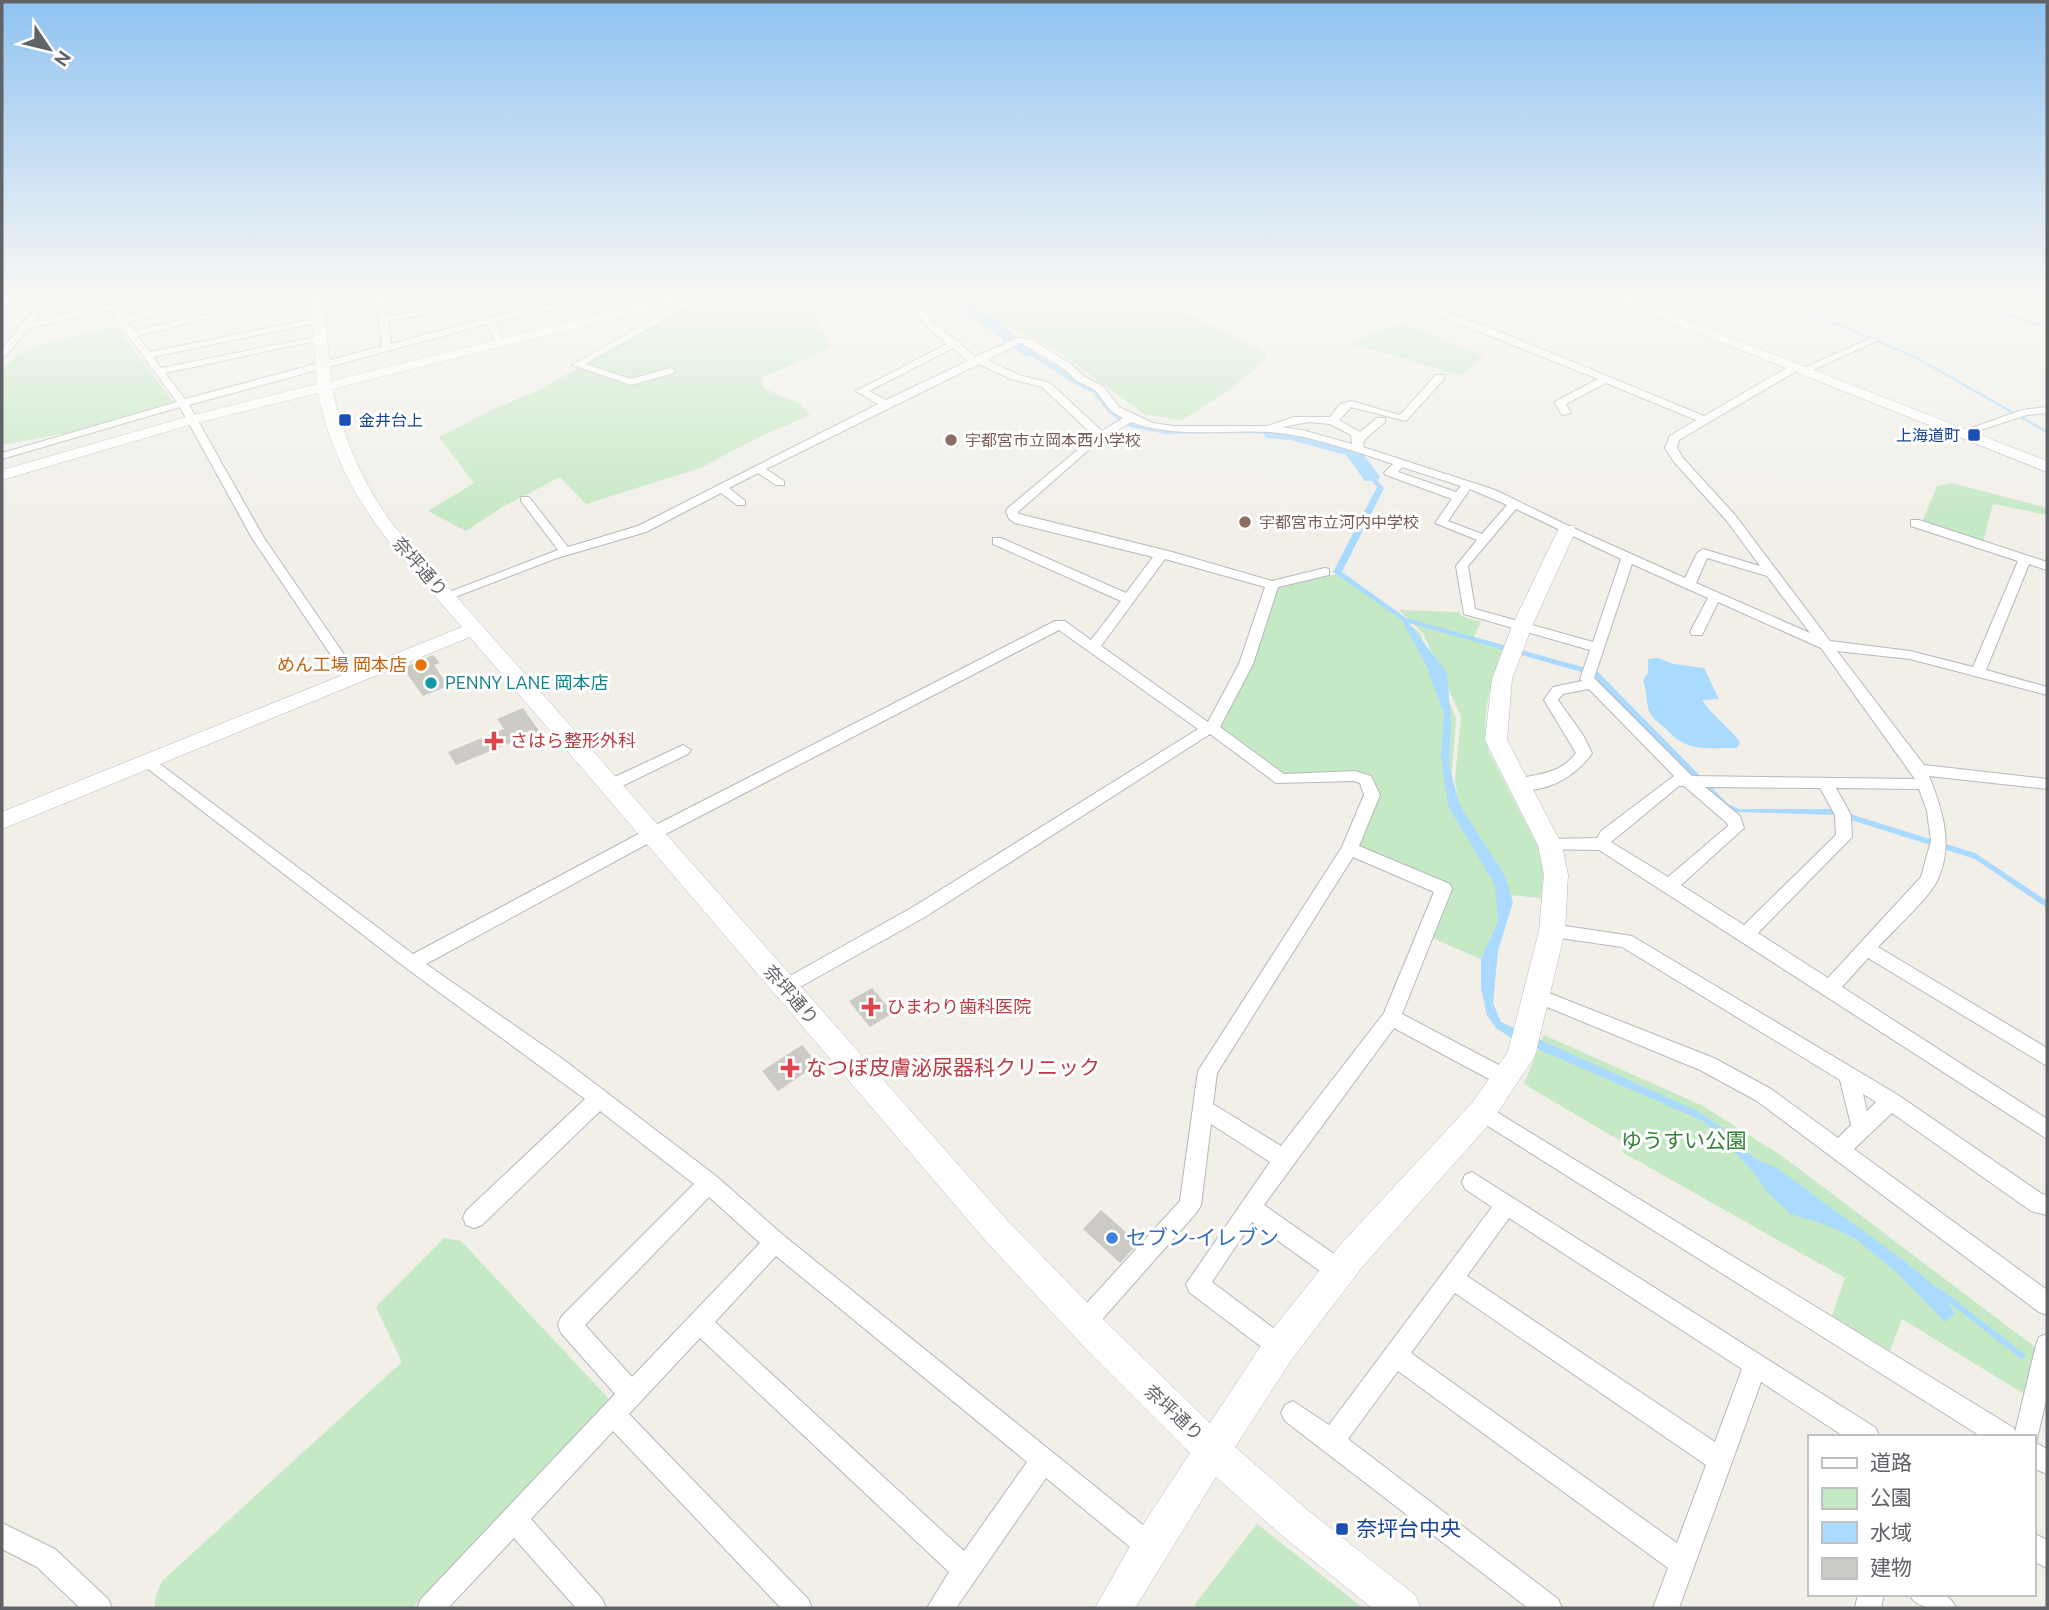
<svg xmlns="http://www.w3.org/2000/svg" width="2049" height="1610" font-family="Ubuntu,'Noto Sans JP',sans-serif">
  <rect width="100%" height="100%" fill="#f1efe8"/>
  <!-- green -->
  <path fill="#c5e8c5" d="M723 293C784 293 804 285 830 348L761 378 763 388 801 404 810 415 761 436 700 468 586 504 560 477 504 506 466 531 428 511 474 483 439 437 498 407 537 391 696 301Z
    M981 293H1148L1264 352 1267 357C1243 383 1212 401 1182 420L1144 414 1055 349 992 320Z
    M1402 325 1419 329 1483 357 1461 375 1352 344 1383 329Z
    M116 326 174 403 88 429 2 445V371L16 355 37 346Z
    M1951 483 2047 508V515L1993 504 1983 542 1922 522 1937 486Z
    M1344 573 1420 633 1456 718 1449 806 1459 805 1455 780 1461 717 1423 633 1399 610 1459 612 1461 616 1481 622 1474 637 1504 645C1493 677 1478 719 1489 752L1538 847 1543 872 1541 898 1509 895 1481 959 1425 935 1444 889 1350 849 1369 802 1366 780 1281 779 1215 730 1272 585Z
    M1544 1035 1703 1106 1782 1156 2047 1356V1408L1902 1319 1890 1351 1832 1316 1845 1278 1622 1152 1624 1143 1524 1084Z
    M444 1238 461 1241 610 1400 412 1608H155V1599L162 1581 402 1362 376 1307Z
    M1257 1524 1363 1608H1197L1195 1604Z"/>
  <!-- water -->
  <path fill="#aadaff" d="M1007 335 1101 394 1123 418 1135 425 1160 431H1259L1293 435 1354 453 1384 488 1342 572 1406 618 1597 671 1728 804 1739 809H1834L1975 853 2047 901V908L1975 859 1835 815 1738 812 1724 808 1592 675 1409 623 1447 673 1451 722 1449 766 1460 806 1505 876 1513 902 1498 951 1493 1003 1501 1022 1697 1111 1735 1137 1753 1158 1778 1169 1907 1263 1940 1291 1955 1313 1945 1322 1896 1272 1856 1239 1827 1225 1791 1214 1768 1193 1754 1173 1720 1136 1703 1121 1510 1037 1496 1028 1487 1015 1481 989V959L1498 921 1495 885 1448 806 1441 756 1444 714 1427 667 1402 620 1333 572 1377 487 1348 453 1295 437 1254 433 1166 434 1130 427 1109 413 1093 393 1076 385 1001 336Z
    M1658 658 1674 664 1704 668 1719 699 1702 700C1713 716 1728 727 1740 742L1737 748C1706 747 1689 754 1666 729 1661 724 1653 719 1650 713 1646 705 1647 690 1643 680L1648 673V659Z"/>
  <g fill="none" stroke-linecap="round" stroke-linejoin="round">
    <!-- stream-far1 -->
    <path stroke="#aadaff" stroke-width="2.5" d="M1764 293 1917 358 2047 432
      M1928 293 2047 326"/>
    <!-- stream -->
    <path stroke="#aadaff" stroke-width="6" d="M1940 1292 2022 1356"/>
    <!-- river -->
    <path fill="#aadaff" fill-rule="evenodd" d="M962 293H976L980 309 1035 350 1038 353 1035 356H1025L968 314Z
      M1272 429 1290 430 1358 447 1380 477 1377 481H1365L1346 455 1290 440 1266 438 1264 434 1266 430Z"/>
  </g>
  <!-- building -->
  <path fill="#cccac5" d="M433 655 440 663 434 665 448 686 423 696 403 668Z
    M523 708 539 731 456 765 448 752 504 729 497 719Z
    M872 988 893 1013 870 1027 849 1001Z
    M802 1045 818 1064 778 1091 762 1071Z
    M1101 1210 1138 1243 1120 1263 1083 1229Z"/>
  <g fill="none" stroke-linecap="round" stroke-linejoin="round">
    <!-- street casing -->
    <g stroke="#b5b8bc" stroke-width="2">
      <path id="street" d="M48 293H57L54 298 75 293H92L49 304 34 322 162 293H178L117 309 124 318 229 293H244L127 323 134 331 295 293H311L137 336 150 352 319 318 324 321 153 357 161 368 320 336 325 339 165 373 185 399 382 346 375 293H383L387 316 501 297 498 293H507L513 299 388 321 391 344 490 317 613 293H631L495 322 505 343 503 345H497L487 324 189 405 264 538 361 679 354 683 349 682 252 538 180 407 2 459V453L177 402 109 310 29 328 5 357 2 358V349Z
        M701 293H712L585 364 631 379 670 368 674 369V373L631 385 572 365Z
        M906 293H914L933 322 955 340 959 341 960 344 975 357 1017 338 1030 339 1071 364 1085 377 1103 386 1119 407 1153 423 1173 426H1268L1294 417H1330L1340 404 1351 401 1400 415 1436 375H1444V379L1406 421 1351 407 1339 420 1360 432 1377 418H1385V422L1364 440 1363 447 1495 490 1571 527 1685 578 1697 553 1703 549 1760 566 1727 521 1674 462 1665 448 1670 436 1696 420 1606 383 1566 404 1571 413 1562 415 1555 403 1556 401 1598 379 1382 293H1394L1493 329 1704 416 1790 366H1798V370L1679 440 1677 448 1683 458 1735 515 1830 641 1910 651 1973 667 2018 561 1911 526V520H1919L2047 562V570L2029 564 1986 670 2047 687V695L1910 659 1837 651 1924 765 2047 779V789L1929 776C1943 811 1954 846 1937 881 1929 898 1892 932 1878 947L2047 1048V1066L1868 958 1842 987 2047 1119V1139L1599 850 1544 849 1542 845 1544 841 1550 839 1597 838 1601 831 1674 776 1589 689 1563 694 1558 700 1583 735 1592 753C1576 777 1542 796 1513 788L1510 784 1513 780C1538 773 1558 776 1576 753L1544 700 1553 687 1582 681 1580 679 1590 650 1464 614 1456 566 1477 540 1435 523 1452 499 1386 475 1384 473 1393 464C1353 451 1313 436 1271 432 1224 429 1176 439 1131 422L1093 446 1018 512 1019 514 1172 552 1272 581 1325 568 1329 569V575L1278 587 1253 664 1220 727 1284 774 1355 771 1371 776 1380 795 1359 846 1450 884 1452 889 1402 1014 1514 1073 1517 1079 1514 1085 1507 1087 1500 1085 1394 1028 1264 1205 1347 1263 1350 1271 1347 1279 1339 1282 1331 1279 1252 1222 1212 1282 1288 1339 1291 1347 1288 1355 1280 1358 1272 1355 1189 1292 1186 1284 1270 1162 1211 1124 1201 1205 1197 1212 1091 1332 1083 1335 1075 1332 1072 1324 1075 1316 1180 1201 1198 1071 1342 847 1364 795 1360 783 1354 781 1276 783 1210 734 925 917 791 992 785 994 779 992 776 987 779 982 913 907 1198 729 1059 630 658 838 426 964 560 1057 716 1176 783 1235 1159 1538 1163 1547 1159 1556 1150 1560 1141 1556 1046 1478 956 1608H927L949 1572 700 1338 629 1414 808 1599 812 1608H781L613 1431 531 1519 602 1599 606 1608H576L514 1538 448 1608H417L421 1599 615 1394 561 1333 558 1325 561 1317 694 1184 600 1111 482 1225 474 1228 466 1225 463 1218 466 1211 585 1099 406 968 139 762 147 757 152 758 413 954 646 830 1055 621H1065L1091 640 1121 601 993 544V538H1001L1126 593 1153 557 1015 523 1009 519 1006 511 1008 508 1094 436 1042 387 1011 379 979 364 766 469 784 481V485H776L758 473 729 488 745 501V505H737L721 493 646 532 557 558 450 599 445 600 439 596 558 550 521 501V497H529L568 547 638 526 878 404 856 391 947 344 926 326ZM1021 343 1063 368 1077 381 1095 390 1111 411 1123 418 1102 431 1050 383 1019 375 987 360ZM953 348 968 361 886 400 869 391ZM1309 422 1330 424 1351 435 1352 444 1302 430 1282 427ZM1402 467 1461 486 1456 492 1398 472ZM1470 489 1507 505 1482 534 1448 521ZM1516 509 1621 559 1593 642 1475 609 1468 566ZM1707 558 1767 576 1810 633 1696 583ZM1165 559 1265 587 1239 664 1208 722 1101 646ZM1632 564 1708 598 1690 632 1692 635H1702L1718 602 1821 648 1915 779 1692 776 1594 678ZM1679 786H1684L1727 823 1728 826 1668 877 1611 842ZM1705 787 1820 788 1835 815 1836 835 1744 925 1681 885 1744 828 1740 816ZM1836 788 1919 789 1927 811 1931 841 1921 877 1828 978 1758 933 1852 837 1851 815ZM1353 857 1434 892 1384 1013 1281 1146 1213 1104 1217 1073ZM709 1197 760 1243 632 1377 585 1325ZM776 1256 1027 1462 964 1551 715 1322Z
        M2014 293H2028L2047 298V304Z
        M1871 338 1879 340 1806 373 1797 371Z
        M2047 407V413L2027 415 1962 436 1957 433 2022 410Z
        M683 745 691 750 688 754 614 790H604L601 786 604 782Z
        M1552 924 1632 936 1898 1095 2042 1194 2047 1195V1215L2031 1211 1892 1113 1854 1149 2047 1290V1315L2039 1312 1757 1101 1700 1070 1530 1000 1527 995 1530 990 1536 988 1714 1058 1771 1089 1838 1138 1851 1125 1840 1080 1622 947 1546 936 1543 931 1546 926ZM1863 1094 1876 1102 1867 1111Z
        M1482 1103 2014 1428 2015 1432 2036 1345 2039 1337 2047 1334V1396L2036 1443 2047 1449V1474L2033 1468V1437H1982L1475 1118 1472 1112 1475 1106Z
        M1472 1172 1876 1428 1879 1437H1845L1761 1382 1679 1608H1653L1668 1568 1398 1371 1348 1439 1558 1599 1562 1608H1528L1285 1421 1281 1413 1285 1405 1293 1401 1329 1425 1492 1207 1465 1189 1462 1182 1465 1175ZM1509 1218 1742 1369 1715 1442 1467 1276ZM1455 1293 1706 1465 1677 1543 1411 1353Z
        M2 1523 55 1549 108 1599 112 1608H80L37 1567 2 1549Z
        M2033 1533 2047 1540V1568L2033 1561Z
        M1858 1594H1884L1881 1608H1855Z
        M1909 1594C1928 1594 1948 1588 1956 1608 1938 1609 1917 1610 1909 1594Z"/>
    </g>
    <!-- secondary casing -->
    <g stroke="#b6babf" stroke-width="1">
      <path id="secondary" d="M311 293H323L331 381 684 293H706L705 296 332 389C344 439 363 485 394 526L1007 1220 1110 1326 1210 1423 1268 1335 1341 1244 1472 1103 1508 1052 1539 931 1544 875 1538 845 1485 740 1492 679 1512 626 1558 530 1561 526H1573L1576 530 1532 626 1512 679 1507 740 1562 845 1568 875 1565 931 1535 1056 1492 1121 1363 1266 1292 1359 1235 1447 1305 1508 1415 1595 1421 1608H1372L1280 1534 1216 1477 1135 1608H1095L1137 1534 1190 1453 1086 1349 985 1240 470 637 2 829V812L462 627C394 549 341 498 318 393L196 423 2 480V470L186 417 317 384Z
        M1598 293H1616L2047 461V472Z"/>
    </g>
    <!-- street -->
    <use href="#street" fill="#fff" fill-rule="evenodd"/>
    <!-- secondary -->
    <use href="#secondary" fill="#fff" fill-rule="evenodd"/>
  </g>
  <!-- sky -->
  <linearGradient id="sky" x2="0" y2="1"><stop stop-color="#8fc3f1"/><stop offset="0.57" stop-color="#f9f8f5"/><stop offset="1" stop-color="#f9f8f5" stop-opacity="0"/></linearGradient>
  <rect width="2049" height="518" fill="url(#sky)"/>
  <!-- markers -->
  <g fill="#1a4fb4" stroke="#fff" stroke-width="2.5">
    <rect x="338" y="413" width="14" height="14" rx="3.5"/>
    <rect x="1967" y="428" width="14" height="14" rx="3.5"/>
    <rect x="1335" y="1522" width="14" height="14" rx="3.5"/>
  </g>
  <g fill="#8d6e63" stroke="#fff" stroke-width="2.5">
    <circle cx="951" cy="440" r="7"/>
    <circle cx="1245" cy="522" r="7"/>
  </g>
  <circle fill="#e8710a" stroke="#fff" stroke-width="2.5" cx="421" cy="665" r="7"/>
  <circle fill="#0f9aa8" stroke="#fff" stroke-width="2.5" cx="431" cy="683" r="7"/>
  <g fill="#e0444e" stroke="#fff" stroke-width="2.5">
    <path d="M490.5 730.5h7v7h7v7h-7v7h-7v-7h-7v-7h7z"/>
    <path d="M867.5 996.5h7v7h7v7h-7v7h-7v-7h-7v-7h7z"/>
    <path d="M786.5 1057.5h7v7h7v7h-7v7h-7v-7h-7v-7h7z"/>
  </g>
  <circle fill="#3f7fe0" stroke="#fff" stroke-width="2.5" cx="1112" cy="1238" r="7"/>
  <g text-anchor="middle" stroke-width="6" stroke-linejoin="round" paint-order="stroke">
    <!-- far-transit labels -->
    <g font-size="16" fill="#164399" stroke="#fff" text-anchor="start">
      <text x="359" y="426">金井台上</text>
      <text x="1960" y="441" text-anchor="end">上海道町</text>
    </g>
    <!-- far-education labels -->
    <g font-size="16" fill="#785e54" stroke="#fff" text-anchor="start">
      <text x="965" y="446">宇都宮市立岡本西小学校</text>
      <text x="1259" y="528">宇都宮市立河内中学校</text>
    </g>
    <!-- street labels -->
    <g font-size="18" fill="#5f6368" stroke="#fff">
      <text transform="translate(420 567) rotate(49)" y="6">奈坪通り</text>
      <text transform="translate(791 995) rotate(49)" y="6">奈坪通り</text>
      <text transform="translate(1174 1413) rotate(43)" y="6">奈坪通り</text>
    </g>
    <!-- food labels -->
    <g font-size="18" fill="#c56008" stroke="#fff" text-anchor="end">
      <text x="407" y="671">めん工場 岡本店</text>
    </g>
    <!-- culture labels -->
    <g font-size="18" fill="#0d838f" stroke="#fff" text-anchor="start">
      <text x="445" y="689">PENNY LANE 岡本店</text>
    </g>
    <!-- health labels -->
    <g font-size="18" fill="#be3a42" stroke="#fff" text-anchor="start">
      <text x="510" y="747">さはら整形外科</text>
      <text x="887" y="1013">ひまわり歯科医院</text>
    </g>
    <!-- near-health labels -->
    <g font-size="21" fill="#be3a42" stroke="#fff" text-anchor="start">
      <text x="806" y="1075">なつぼ皮膚泌尿器科クリニック</text>
    </g>
    <!-- near-park labels -->
    <g font-size="21" fill="#348238" stroke="#fff">
      <text x="1684" y="1148">ゆうすい公園</text>
    </g>
    <!-- near-shop labels -->
    <g font-size="21" fill="#366cbe" stroke="#fff" text-anchor="start">
      <text x="1126" y="1245">セブン-イレブン</text>
    </g>
    <!-- near-transit labels -->
    <g font-size="21" fill="#164399" stroke="#fff" text-anchor="start">
      <text x="1356" y="1536">奈坪台中央</text>
    </g>
  </g>
  <!-- border -->
  <rect width="2049" height="1610" fill="none" stroke="#5f6368" stroke-width="7"/>
  <!-- legend -->
  <rect x="1808" y="1435" width="228" height="161" fill="#ffffff" stroke="#bfc1c3" stroke-width="2"/>
  <rect x="1822" y="1458" width="35" height="10" fill="#ffffff" stroke="#bfc1c3" stroke-width="2"/>
  <text x="1870" y="1470" font-size="21" fill="#5f6368">道路</text>
  <rect x="1822" y="1488" width="35" height="21" fill="#c5e8c5" stroke="#bfc1c3" stroke-width="2"/>
  <text x="1870" y="1505" font-size="21" fill="#5f6368">公園</text>
  <rect x="1822" y="1522" width="35" height="21" fill="#aadaff" stroke="#bfc1c3" stroke-width="2"/>
  <text x="1870" y="1540" font-size="21" fill="#5f6368">水域</text>
  <rect x="1822" y="1558" width="35" height="21" fill="#cccac5" stroke="#bfc1c3" stroke-width="2"/>
  <text x="1870" y="1575" font-size="21" fill="#5f6368">建物</text>
  <!-- north arrow -->
  <g transform="translate(49 49) rotate(125)" stroke="#ffffff" stroke-width="5" paint-order="stroke">
  <path d="M0-5L12 26L0 18L-12 26Z" fill="#5f6368"/>
  <text y="-10" font-size="19" font-weight="bold" text-anchor="middle" fill="#5f6368">N</text>
  </g>
</svg>
